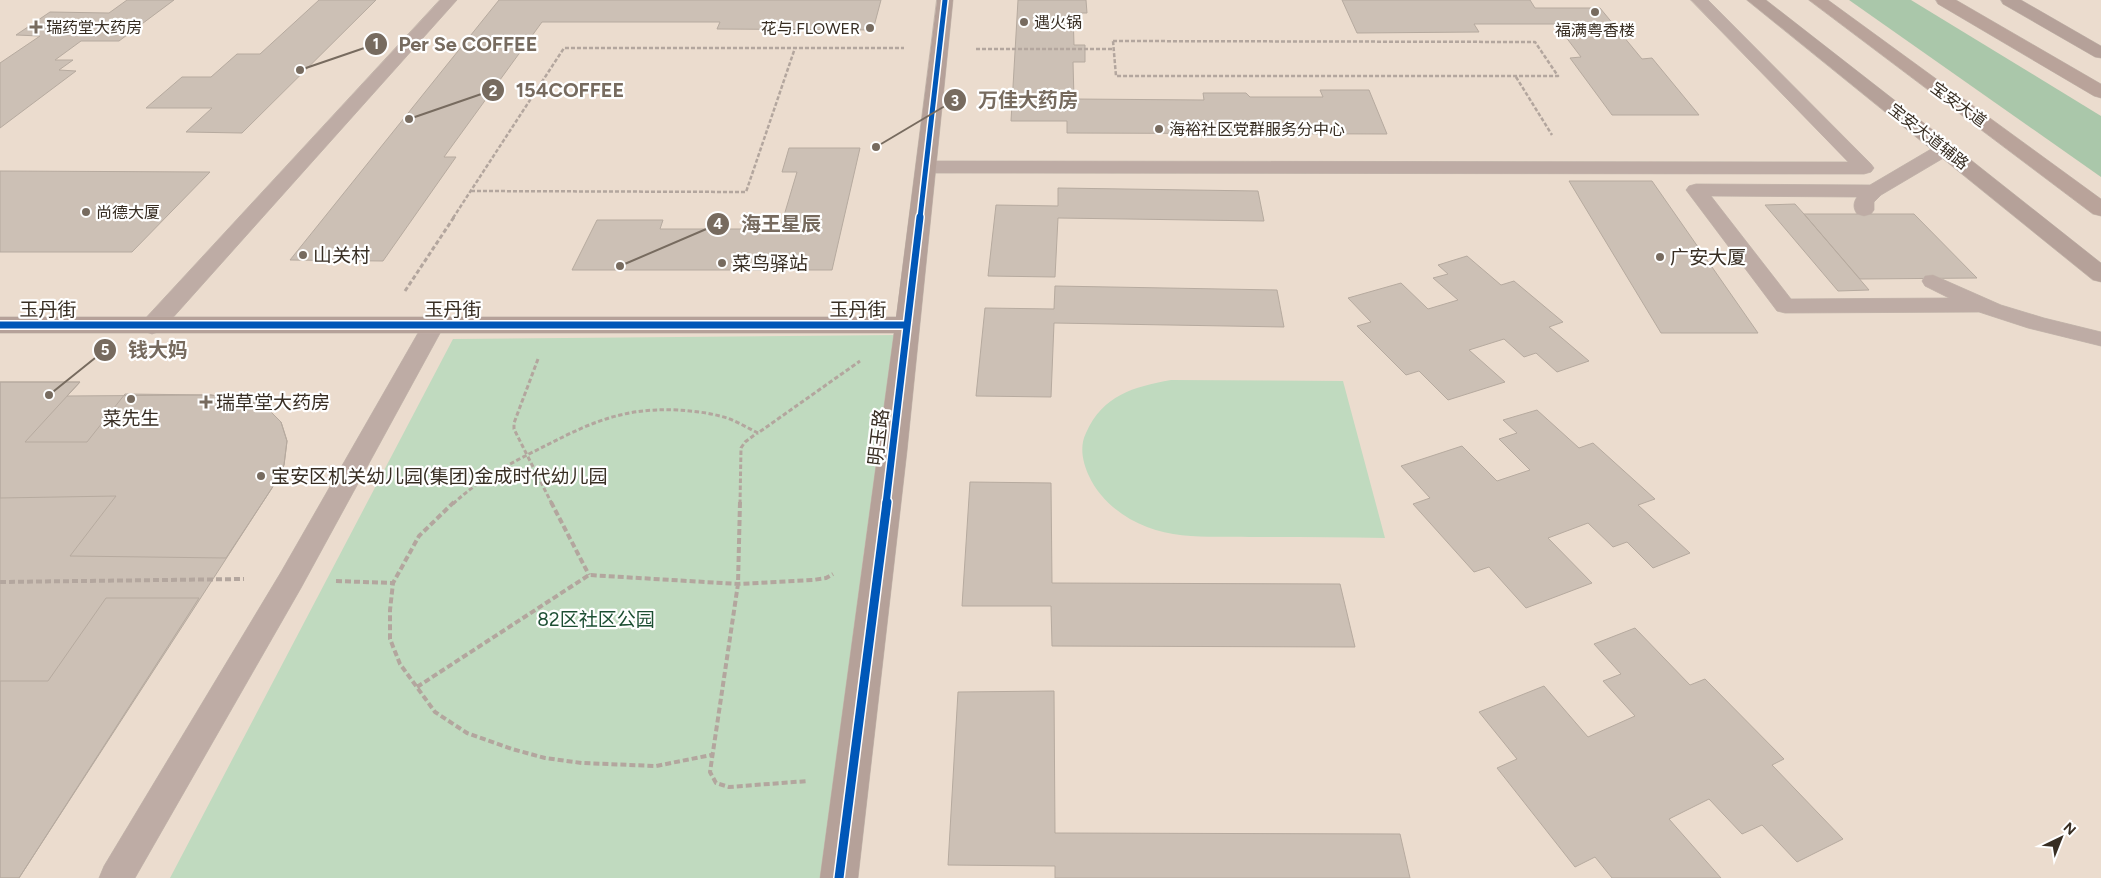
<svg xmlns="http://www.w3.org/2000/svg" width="2101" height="878" font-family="Figtree,'Noto Sans SC',sans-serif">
  <rect width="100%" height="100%" fill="#ebdcce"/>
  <!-- green -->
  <path fill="#c0dabf" d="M896 335 864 552 822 878H170L453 339Z
    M1171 380 1343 381 1385 538C1340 537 1294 537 1249 537 1215 536 1180 540 1147 527 1123 518 1100 500 1089 476 1083 463 1079 447 1086 433 1103 395 1133 387 1171 380Z"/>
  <!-- forest -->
  <path fill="#aac7aa" d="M1849 0H1911L2101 116V177Z"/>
  <!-- building -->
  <path fill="#ccc0b5" stroke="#b6aa9f" d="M127 0H174L119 41H81L55 60H73L59 70 76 71 0 128V63L40 36 16 35 50 12 109 13Z
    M319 0H376L242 133 186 132 212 108H146L182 77H211L237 54H260Z
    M499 0H881L873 30 717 29 720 22H542L444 157H456L383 261 290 260Z
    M1018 0H1086L1087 13H1073L1074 45H1085V62H1073L1074 99 1204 100 1203 93H1246L1250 97H1323L1320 90H1369L1387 134 1067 133V121H1011Z
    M1342 0H1530L1535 8H1600L1642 59 1652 58 1699 115H1612L1570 58 1581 57 1556 24H1474L1479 32 1357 33Z
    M789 148H860L832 270H572L597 220H663L660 229H780L797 172H782Z
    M0 171 210 172 132 252H0Z
    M1569 181H1652L1758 333H1661Z
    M1058 188 1258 191 1264 221 1058 218 1055 277 988 276 996 205 1058 206Z
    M1795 204 1804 214 1869 290 1838 291 1765 205Z
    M1804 214H1914L1977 278 1860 279Z
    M1467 256 1501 285 1514 281 1563 322 1549 327 1589 361 1557 372 1536 353 1524 357 1504 339 1469 350 1505 382 1448 400 1419 371 1406 375 1357 326 1371 322 1348 298 1401 283 1428 309 1458 300 1433 278 1448 274 1438 265Z
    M1055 286 1277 290 1284 327 1054 323 1051 397 976 396 985 308 1054 309Z
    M0 382H80L25 442H87L125 394 211 395 251 401 268 409 281 422 287 441 284 465 272 488 226 558 70 556 116 496 0 498Z
    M0 382H80L67 396 211 395 244 400 268 409 281 422 287 441 284 465 272 488 19 878H0Z
    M1537 410 1579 448 1593 443 1655 499 1638 505 1690 553 1653 568 1627 542 1613 547 1588 523 1548 538 1592 583 1526 608 1489 567 1474 572 1413 504 1430 498 1401 466 1462 446 1497 481 1530 470 1499 439 1517 433 1503 420Z
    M970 482 1051 483 1052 583 1340 584 1355 647 1052 646 1051 606H962Z
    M106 598H199L19 878H0V681H48Z
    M1635 628 1690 685 1705 679 1784 759 1772 765 1843 839 1797 862 1762 825 1742 834 1709 799 1669 819 1721 878H1612L1595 857 1575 867 1497 768 1517 759 1479 712 1544 686 1588 737 1635 716 1603 681 1621 674 1594 644Z
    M1054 691 1055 833 1400 834 1410 878H1055V866L948 865 958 692Z"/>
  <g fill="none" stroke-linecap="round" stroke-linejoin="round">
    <!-- lane casing -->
    <g stroke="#c5b9ae" stroke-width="1">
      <path id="lane" d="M1691 0H1708L1871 164 1874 168 1871 172 1864 174 925 173 918 171 916 167 918 163 925 161 1848 162Z
        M1945 143 1952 145 1954 149 1952 153 1881 195 1874 202V210L1871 214 1864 216 1857 214C1853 208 1853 203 1857 197L1711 196 1791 299 1949 298 1925 286 1922 281 1925 276 1933 275 2001 305 2044 318 2101 332V346L2028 328 1979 312 1785 313 1777 311 1686 190 1689 186 1696 184 1870 185 1938 145Z
        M433 319 441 321 444 326 301 588 135 878H99L104 866 281 572 422 326 425 321Z"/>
    </g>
    <!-- street casing -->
    <g stroke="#c5b9ae" stroke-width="1">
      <path id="street" d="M440 0H457L161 331 152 334 143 331 140 326 143 321Z"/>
    </g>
    <!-- secondary casing -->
    <g stroke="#c5b9ae" stroke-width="1">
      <path id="secondary" d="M937 0H953L907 451 858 878H820L894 333H0V317H896Z
        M1747 0H1766L1952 145 2101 263V282L2093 280Z
        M2001 0H2021L2101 46V58L2095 57 2003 4Z"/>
    </g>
    <!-- primary casing -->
    <g stroke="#c5b9ae" stroke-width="1">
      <path id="primary" d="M1809 0H1828L2101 199V216L2093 214Z
        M1936 0H1956L2101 84V98L2094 96 1938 4Z"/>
    </g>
    <!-- path-far2 -->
    <path stroke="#b3a69e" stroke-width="2.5" stroke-dasharray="4 2" stroke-linecap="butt" d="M1113 41 1535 42 1558 76H1116Z
      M976 49H1113
      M1516 77 1552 135
      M471 191 746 192 795 48
      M453 218 564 48H904"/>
    <!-- path-far1 -->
    <path stroke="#b3a69e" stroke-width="3" stroke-dasharray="4.5 2.5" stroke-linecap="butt" d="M405 291 454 217
      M538 359 514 423V429L527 455C581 428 615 407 678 410 694 411 711 413 727 418 738 422 748 428 758 433L860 361
      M453 504C475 483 500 469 527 455L552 504
      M740 504 741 448 745 442 757 433"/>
    <!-- path -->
    <path stroke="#b3a69e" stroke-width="4" stroke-dasharray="6 3" stroke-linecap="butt" d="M454 502 419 536 393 583 390 610V639L400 664 435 712 467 733 512 749 545 758 582 763 656 766 711 755
      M551 502 589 575
      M740 502 738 584 710 772 716 783 729 787 808 781
      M336 581 393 583
      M0 582 244 579
      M417 687 589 575 738 584 813 580 826 578 833 574"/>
    <!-- lane -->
    <use href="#lane" fill="#beaca5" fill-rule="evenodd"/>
    <!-- street -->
    <use href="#street" fill="#beaca5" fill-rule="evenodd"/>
    <!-- secondary -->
    <use href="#secondary" fill="#b5a199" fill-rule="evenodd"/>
    <!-- primary -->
    <use href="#primary" fill="#b9a39a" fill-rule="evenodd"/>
    <!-- cycleway-far2 casing -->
    <g stroke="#fff" stroke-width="8">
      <path id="cycleway-far2" d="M920 218 945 0"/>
    </g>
    <!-- cycleway-far1 casing -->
    <g stroke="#fff" stroke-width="10">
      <path id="cycleway-far1" d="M0 325H907
        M886 504 920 217"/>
    </g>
    <!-- cycleway casing -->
    <g stroke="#fff" stroke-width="12">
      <path id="cycleway" d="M839 878 887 502"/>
    </g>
    <!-- cycleway-far2 -->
    <use href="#cycleway-far2" stroke="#0057b8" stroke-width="5"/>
    <!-- cycleway-far1 -->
    <use href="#cycleway-far1" stroke="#0057b8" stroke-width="7"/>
    <!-- cycleway -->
    <use href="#cycleway" stroke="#0057b8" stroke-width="9"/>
  </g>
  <!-- markers -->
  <g fill="#776b5f" stroke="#fff" stroke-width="2">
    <circle cx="1595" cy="12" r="5"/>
    <circle cx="1024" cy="22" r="5"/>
    <path d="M33.5 19.5h5v5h5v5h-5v5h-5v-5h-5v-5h5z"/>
    <circle cx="870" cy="28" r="5"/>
    <circle cx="1159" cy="129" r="5"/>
    <circle cx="86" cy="212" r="5"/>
    <circle cx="303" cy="255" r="5"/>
    <circle cx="1660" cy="257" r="5"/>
    <circle cx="722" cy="263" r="5"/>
    <circle cx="131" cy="399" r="5"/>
    <path d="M203.5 394.5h5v5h5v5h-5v5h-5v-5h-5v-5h5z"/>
    <circle cx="261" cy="476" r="5"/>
  </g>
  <g text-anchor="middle" stroke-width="4.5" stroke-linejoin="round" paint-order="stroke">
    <!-- far-poi labels -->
    <g font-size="16" fill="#382e23" stroke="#fff" text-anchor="start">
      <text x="1034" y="28">遇火锅</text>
      <text x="46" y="33">瑞药堂大药房</text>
      <text x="860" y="34" text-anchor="end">花与.FLOWER</text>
      <text x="1595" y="36" text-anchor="middle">福满粤香楼</text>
      <text x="1169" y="135">海裕社区党群服务分中心</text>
      <text x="96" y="218">尚德大厦</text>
    </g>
    <!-- far-street labels -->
    <g font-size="16" fill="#382e23" stroke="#fff">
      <text transform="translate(1959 104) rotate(36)" y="6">宝安大道</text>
      <text transform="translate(1929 136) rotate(38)" y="6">宝安大道辅路</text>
    </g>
    <!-- poi labels -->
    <g font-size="19" fill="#382e23" stroke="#fff" text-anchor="start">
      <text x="313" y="262">山关村</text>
      <text x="1670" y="264">广安大厦</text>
      <text x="732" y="270">菜鸟驿站</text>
      <text x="216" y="409">瑞草堂大药房</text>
      <text x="131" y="425" text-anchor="middle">菜先生</text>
      <text x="271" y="483">宝安区机关幼儿园(集团)金成时代幼儿园</text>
    </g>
    <!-- street labels -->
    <g font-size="19" fill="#382e23" stroke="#fff">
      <text x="48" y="316">玉丹街</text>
      <text x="453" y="316">玉丹街</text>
      <text x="858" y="316">玉丹街</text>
      <text transform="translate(878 437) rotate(-83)" y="7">明玉路</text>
    </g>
    <!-- park labels -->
    <g font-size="19" fill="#1d4f33" stroke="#fff">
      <text x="596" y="626">82区社区公园</text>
    </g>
  </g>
  <!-- callouts -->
  <path fill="none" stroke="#776b5f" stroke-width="2" d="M300 70L376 44M409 119L493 90M876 147L955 100M620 266L718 224M49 395L105 350"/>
  <g fill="#776b5f" stroke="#fff" stroke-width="2">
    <circle cx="300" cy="70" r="5"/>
    <circle cx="409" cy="119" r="5"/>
    <circle cx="876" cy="147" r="5"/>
    <circle cx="620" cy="266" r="5"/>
    <circle cx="49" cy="395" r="5"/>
    <circle cx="376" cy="44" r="12"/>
    <circle cx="493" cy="90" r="12"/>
    <circle cx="955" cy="100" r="12"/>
    <circle cx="718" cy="224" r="12"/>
    <circle cx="105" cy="350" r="12"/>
  </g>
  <g font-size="15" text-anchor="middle" font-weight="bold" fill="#fff">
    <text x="376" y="49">1</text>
    <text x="493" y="96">2</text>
    <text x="955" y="106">3</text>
    <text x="718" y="229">4</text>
    <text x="105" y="355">5</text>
  </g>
  <g font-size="20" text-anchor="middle" font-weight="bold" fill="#776b5f" stroke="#fff" stroke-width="4.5" stroke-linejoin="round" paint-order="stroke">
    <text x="468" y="51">Per Se COFFEE</text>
    <text x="570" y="97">154COFFEE</text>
    <text x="1028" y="107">万佳大药房</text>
    <text x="781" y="231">海王星辰</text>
    <text x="158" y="357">钱大妈</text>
  </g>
  <!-- north arrow -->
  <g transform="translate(2061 838) rotate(43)" stroke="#ffffff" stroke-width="4" paint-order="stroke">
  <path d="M0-4L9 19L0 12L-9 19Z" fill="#382e23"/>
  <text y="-8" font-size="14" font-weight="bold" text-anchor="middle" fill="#382e23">N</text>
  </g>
</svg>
